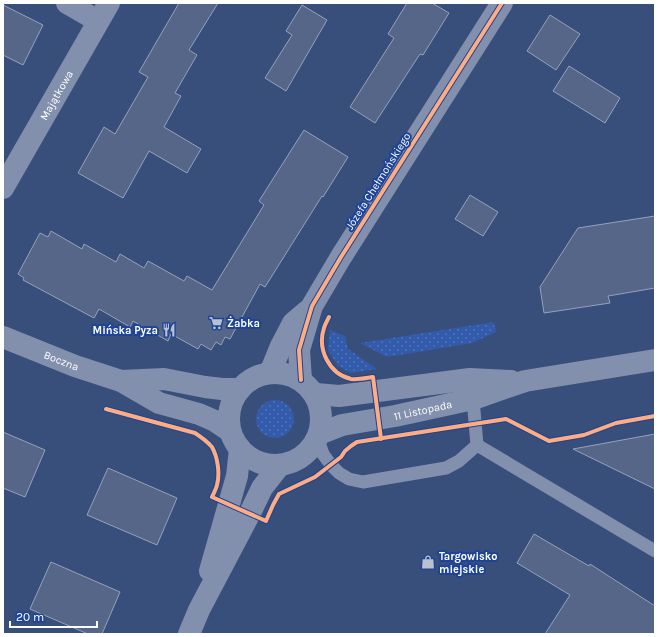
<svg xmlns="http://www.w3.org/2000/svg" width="658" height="637" font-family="Karla,sans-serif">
  <defs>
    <pattern id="grass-dots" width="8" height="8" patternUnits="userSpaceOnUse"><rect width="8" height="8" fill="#325bac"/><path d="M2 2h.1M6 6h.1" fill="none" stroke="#5174b8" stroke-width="1.8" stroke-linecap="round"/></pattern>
  </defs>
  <rect width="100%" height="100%" fill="#384e7b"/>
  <!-- grass -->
  <path fill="url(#grass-dots)" d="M494 322 496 332 472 343 387 357 360 343Z
    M330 330 345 336 348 349 377 369 351 373 338 366 328 350Z
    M256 419a19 19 0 1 1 38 0a19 19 0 1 1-38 0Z"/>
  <!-- building -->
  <path fill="#556689" stroke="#96a2bb" d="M179 3H218L189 50 197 55 175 93 181 96 164 127 201 149 187 173 149 151 123 198 78 173 104 127 115 134 148 77 139 72Z
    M407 3H432L449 13 423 55 420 54 375 123 350 107 394 38 388 34Z
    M3 5 43 25 23 65 3 55Z
    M302 5 327 20 286 91 265 78 292 35 286 31Z
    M550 15 580 34 556 70 527 51Z
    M569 66 620 98 605 123 553 91Z
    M304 130 348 157 323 197 322 196 265 287 260 284 230 339 225 337 221 345 216 342 211 350 201 344 198 349 171 334 168 341 133 321 130 327 99 309 94 318 23 280 24 278 18 274 40 233 48 237 51 231 82 249 84 244 116 262 120 254 144 268 148 261 184 281 187 276 212 290 264 205 259 201Z
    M470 195 498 212 483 236 455 219Z
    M655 216V288L608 296 610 303 544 313 540 287 578 228Z
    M3 432 45 450 25 497 3 488Z
    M655 434V489L573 449Z
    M108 468 177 498 157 545 87 515Z
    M534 534 589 566 590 564 655 606V634H545L570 595 517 563Z
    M51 562 120 592 102 634H88L30 609Z"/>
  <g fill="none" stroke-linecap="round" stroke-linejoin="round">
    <!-- service -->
    <path stroke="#828fad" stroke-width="13" d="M473 399 477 445 655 551
      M317 437 323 454 331 465 339 473 349 479 363 482 446 468 459 461 477 445"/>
    <!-- minor -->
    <g stroke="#828fad" stroke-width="22">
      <path d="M67 3 98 21"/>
      <path id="s1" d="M3 188 109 3"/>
    </g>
    <!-- tertiary -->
    <g stroke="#828fad" stroke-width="22">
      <path id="s2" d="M3 337 75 366 121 381 159 403 199 414 215 421 230 431"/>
      <circle cx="275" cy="419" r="46"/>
      <path d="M270 373 281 346 293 323 307 311"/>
      <path d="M301 380 299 350 304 333 312 306 341 257 502 3"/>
      <path d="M121 381 164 379 205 387 222 389H239"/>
      <path d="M316 394 339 396 470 379 511 381"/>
      <path id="s3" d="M319 434 342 425 395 416 473 399 525 381 655 360"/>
      <path d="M210 571 237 476 240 449"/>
      <path d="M189 634 199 610 250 513 262 488 280 465"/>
    </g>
    <!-- cycleway casing -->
    <g stroke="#1d4496" stroke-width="6">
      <path id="cycleway" d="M329 317C327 321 325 324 324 328 317 349 329 374 351 379 358 380 366 378 373 377L381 439
        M301 380 299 350 304 333 312 306 341 257 502 3
        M106 409 195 433C201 437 207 441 212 447 218 458 220 474 217 485 216 489 214 493 212 497L266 521 273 505 279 494 315 477 341 457 345 451 351 446 357 442 506 419 549 441 584 435 616 423 655 416"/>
    </g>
    <!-- cycleway -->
    <use href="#cycleway" stroke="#ffac80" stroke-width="4"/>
  </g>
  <!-- icons -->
  <defs>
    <g id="supermarket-bare" transform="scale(1.08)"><path d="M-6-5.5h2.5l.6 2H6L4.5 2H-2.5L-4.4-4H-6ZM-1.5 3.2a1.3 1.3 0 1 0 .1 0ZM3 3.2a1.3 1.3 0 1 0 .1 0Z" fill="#b9c1d1" stroke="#1d4496" stroke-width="2.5" paint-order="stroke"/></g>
    <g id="restaurant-bare" transform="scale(1.08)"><path d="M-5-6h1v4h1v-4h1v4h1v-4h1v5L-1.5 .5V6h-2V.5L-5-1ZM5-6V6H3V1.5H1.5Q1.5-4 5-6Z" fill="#b9c1d1" stroke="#1d4496" stroke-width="2.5" paint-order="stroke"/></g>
    <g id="shop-bare" transform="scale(1.08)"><path d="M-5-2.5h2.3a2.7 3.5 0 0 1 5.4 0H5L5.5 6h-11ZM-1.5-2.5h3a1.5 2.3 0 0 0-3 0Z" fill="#b9c1d1" stroke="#1d4496" stroke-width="2.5" paint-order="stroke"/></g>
  </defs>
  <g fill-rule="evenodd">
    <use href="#supermarket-bare" x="216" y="323"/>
    <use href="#restaurant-bare" x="169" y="330"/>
    <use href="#shop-bare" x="428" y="562"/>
  </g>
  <g text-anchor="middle" stroke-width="4" stroke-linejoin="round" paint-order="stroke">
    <!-- street labels -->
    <g font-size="11" fill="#fff" stroke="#1d4496">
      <text dy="4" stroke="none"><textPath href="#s1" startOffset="107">Majątkowa</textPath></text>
      <text transform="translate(378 181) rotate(-58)" y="4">Józefa Chełmońskiego</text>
      <text dy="4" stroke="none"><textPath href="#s2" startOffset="63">Boczna</textPath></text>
      <text dy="4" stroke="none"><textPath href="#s3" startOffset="107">11 Listopada</textPath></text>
    </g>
    <!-- poi labels -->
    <g font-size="11" font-weight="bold" fill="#fff" stroke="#1d4496" text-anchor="start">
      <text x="227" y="327">Żabka</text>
      <text x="158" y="334" text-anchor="end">Mińska Pyza</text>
      <text x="439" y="560">Targowisko<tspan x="439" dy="13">miejskie</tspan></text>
    </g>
  </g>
  <!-- border -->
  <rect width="658" height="637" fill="none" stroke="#ffffff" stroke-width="8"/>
  <!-- scale -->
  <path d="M10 621v6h87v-6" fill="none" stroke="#ffffff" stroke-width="2"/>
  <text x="16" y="621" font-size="12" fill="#ffffff" stroke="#1d4496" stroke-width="3" paint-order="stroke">20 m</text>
</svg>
